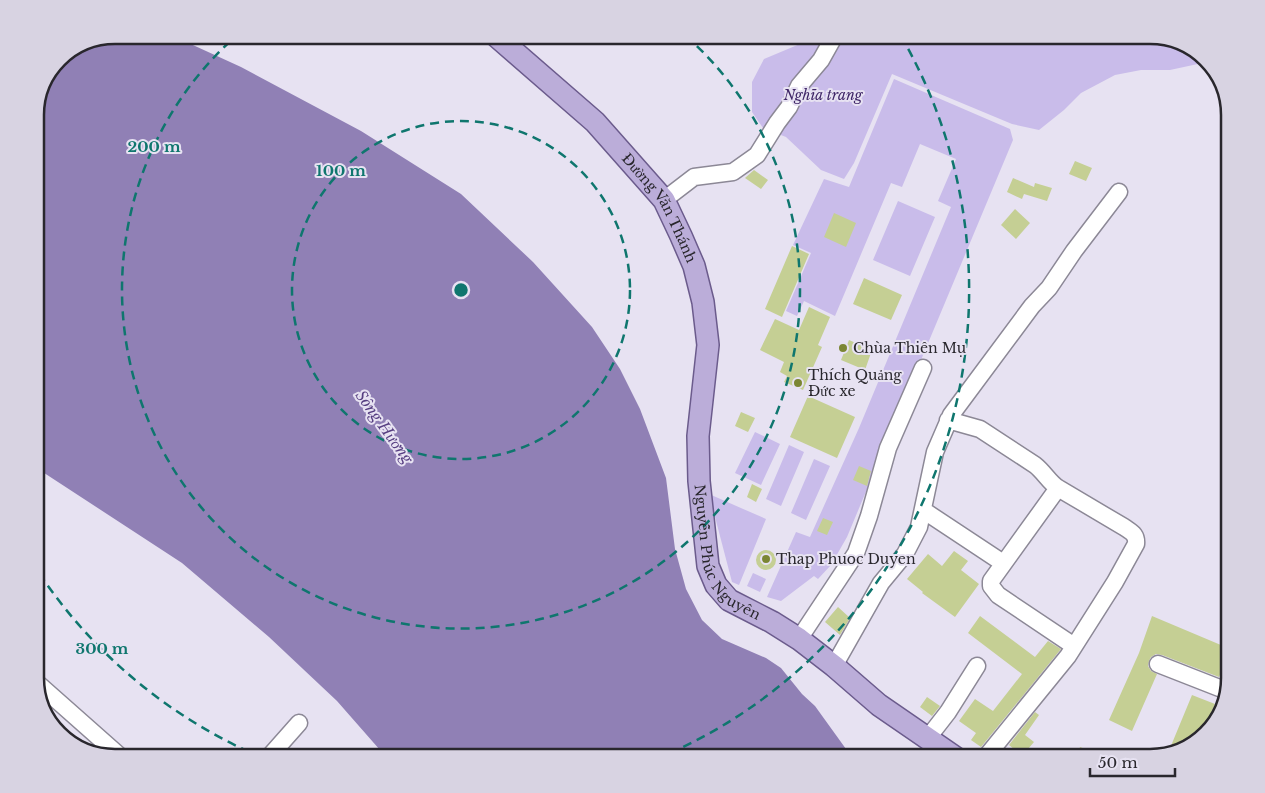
<svg xmlns="http://www.w3.org/2000/svg" width="1265" height="793" font-family="'Libre Baskerville',serif">
  <rect width="100%" height="100%" fill="#e7e2f2"/>
  <!-- green -->
  <path fill="#c9bcea" d="M813 35H1151L1191 46 1207 62 1170 70H1141L1115 75 1081 93 1064 110 1039 130 1012 124 892 74 854 163 844 179 821 170 786 137 763 128 752 112V82L764 59 807 41Z
    M894 79 1010 129 1013 140 847 537 831 565 818 579 814 576 781 601 767 597 796 532 810 537 859 428 951 207 938 201 956 159 920 144 902 187 891 183 835 316 804 301 797 316 786 311 811 253 793 245 824 179 849 187Z
    M898 201 935 217 910 276 873 260Z
    M755 432 780 444 761 485 735 473Z
    M789 445 804 452 781 506 766 499Z
    M814 459 830 466 806 520 791 513Z
    M709 494 766 519 739 585 732 582Z
    M753 573 766 579 760 592 747 586Z"/>
  <!-- water -->
  <path fill="#9080b5" d="M114 35H171L241 67 361 131 461 194 533 262 592 327 620 369 640 409 666 478 675 549 686 589 702 620 722 639 766 658 781 668 802 694 815 706 846 749 858 758H387L337 701 269 637 182 563 35 467V109L58 58Z"/>
  <!-- building -->
  <path fill="#c5cf94" d="M1075 161 1092 168 1086 181 1069 174Z
    M754 170 768 180 761 189 745 178Z
    M1013 178 1034 187 1035 183 1052 188 1047 201 1024 194 1022 199 1007 192Z
    M1015 209 1030 223 1016 239 1001 225Z
    M834 213 856 223 846 247 824 237Z
    M792 246 809 254 782 317 765 309Z
    M864 278 902 295 891 320 853 304Z
    M809 307 830 317 818 345 822 347 803 390 784 382 787 376 780 372 784 362 760 350 775 319 799 330Z
    M849 340 872 350 865 370 841 360Z
    M808 396 855 417 837 458 790 437Z
    M741 412 755 418 748 432 735 426Z
    M859 466 871 471 867 486 853 480Z
    M752 484 762 489 756 502 747 497Z
    M823 518 833 522 827 535 817 531Z
    M756 560a10 10 0 1 1 20 0a10 10 0 1 1-20 0Z
    M954 551 968 561 961 570 979 584 955 617 922 593 923 592 907 579 928 554 942 566Z
    M838 607 850 618 840 635 825 622Z
    M980 616 1035 657 1048 641 1061 649 981 747 971 740 976 733 959 721 975 699 993 711 1022 674 968 633Z
    M1152 616 1228 648 1220 667 1223 668 1219 677 1162 655 1156 654 1151 657 1149 661 1148 666 1151 671 1157 674 1132 731 1109 720 1139 653Z
    M1192 695 1215 704 1202 736 1191 747 1168 753Z
    M927 697 940 706 932 716 920 707Z
    M1035 712 1039 715 1025 735 1034 742 1022 756 1009 745Z
    M1080 747 1106 757 1105 758H1076Z"/>
  <g fill="none" stroke-linecap="round" stroke-linejoin="round">
    <!-- minor casing -->
    <g stroke="#8c8896" stroke-width="19">
      <path id="minor" d="M664 200 694 177 733 172 757 155 777 123 789 107 799 86 821 60 835 35
        M948 420 980 429 1035 465C1044 472 1049 482 1058 488L1124 527C1131 532 1137 534 1136 544L1115 582 1068 656 985 758
        M1058 488 991 581V586L998 595 1074 646
        M923 510 1003 563
        M799 639 856 553 869 516 888 448 923 368
        M1158 664 1227 691
        M834 666 881 583 905 554 919 527 935 452 951 415 1032 306 1049 288 1074 251 1119 192
        M35 681 122 758
        M927 739 948 712 977 666
        M268 758 299 723"/>
    </g>
    <!-- major casing -->
    <g stroke="#6b5b8c" stroke-width="24">
      <g id="major">
        <path id="s1" d="M495 35 595 122 664 200 681 236 694 266 703 302 708 345 698 436 699 481 708 566 716 585 729 600 772 622 799 639 834 666 879 705 956 758"/>
      </g>
    </g>
    <!-- minor -->
    <use href="#minor" stroke="#fff" stroke-width="16"/>
    <!-- major -->
    <use href="#major" stroke="#bbadd9" stroke-width="21"/>
  </g>
  <!-- distance rings -->
  <g fill="none" stroke="#0f766e" stroke-width="2.5" stroke-dasharray="9 6">
    <circle cx="461" cy="290" r="169"/>
    <path d="M686 36A339 339 0 1 1 236 36"/>
    <path d="M263 758A508 508 0 0 1 37 570M901 36A508 508 0 0 1 659 758"/>
  </g>
  <!-- markers -->
  <g fill="#7b8633" stroke="#e7e2f2" stroke-width="2">
    <circle cx="843" cy="348" r="5"/>
    <circle cx="798" cy="383" r="5"/>
    <circle cx="766" cy="559" r="5"/>
  </g>
  <g text-anchor="middle" stroke-width="4" stroke-linejoin="round" paint-order="stroke">
    <!-- park labels -->
    <g font-size="14" font-style="italic" fill="#3f2667" stroke="#e7e2f2">
      <text x="823" y="100">Nghĩa trang</text>
    </g>
    <!-- street labels -->
    <g font-size="14" fill="#29272d" stroke="#e7e2f2">
      <text dy="5" stroke="none"><textPath href="#s1" startOffset="241">Đường Văn Thánh</textPath></text>
      <text dy="5" stroke="none"><textPath href="#s1" startOffset="608">Nguyễn Phúc Nguyên</textPath></text>
    </g>
    <!-- poi labels -->
    <g font-size="14" fill="#29272d" stroke="#e7e2f2" text-anchor="start">
      <text x="853" y="353">Chùa Thiên Mụ</text>
      <text x="808" y="380">Thích Quảng<tspan x="808" dy="16">Đức xe</tspan></text>
      <text x="776" y="564">Thap Phuoc Duyen</text>
    </g>
    <!-- water labels -->
    <g font-size="15" font-style="italic" fill="#563e81" stroke="#e7e2f2">
      <text transform="translate(384 427) rotate(54)" y="5">Sông Hương</text>
    </g>
  </g>
  <!-- crop -->
  <path d="M0 0H1265V793H0ZM115 44H1150A71 71 0 0 1 1221 115V678A71 71 0 0 1 1150 749H115A71 71 0 0 1 44 678V115A71 71 0 0 1 115 44Z" fill="#d8d3e2" fill-rule="evenodd"/>
  <path fill="none" stroke="#29272d" stroke-width="2.5" d="M115 44H1150A71 71 0 0 1 1221 115V678A71 71 0 0 1 1150 749H115A71 71 0 0 1 44 678V115A71 71 0 0 1 115 44Z"/>
  <circle cx="461" cy="290" r="8" fill="#0f766e" stroke="#e7e2f2" stroke-width="2.5"/>
  <g font-size="15" text-anchor="middle" font-weight="bold" fill="#0f766e" stroke="#e7e2f2" stroke-width="4" stroke-linejoin="round" paint-order="stroke">
    <text x="154" y="152">200 m</text>
    <text x="341" y="176">100 m</text>
    <text x="102" y="654">300 m</text>
  </g>
  <!-- scale -->
  <path d="M1090 768v8h85v-8" fill="none" stroke="#29272d" stroke-width="2.5"/>
  <text x="1098" y="768" font-size="15" fill="#29272d" stroke="#e7e2f2" stroke-width="4" paint-order="stroke">50 m</text>
</svg>
